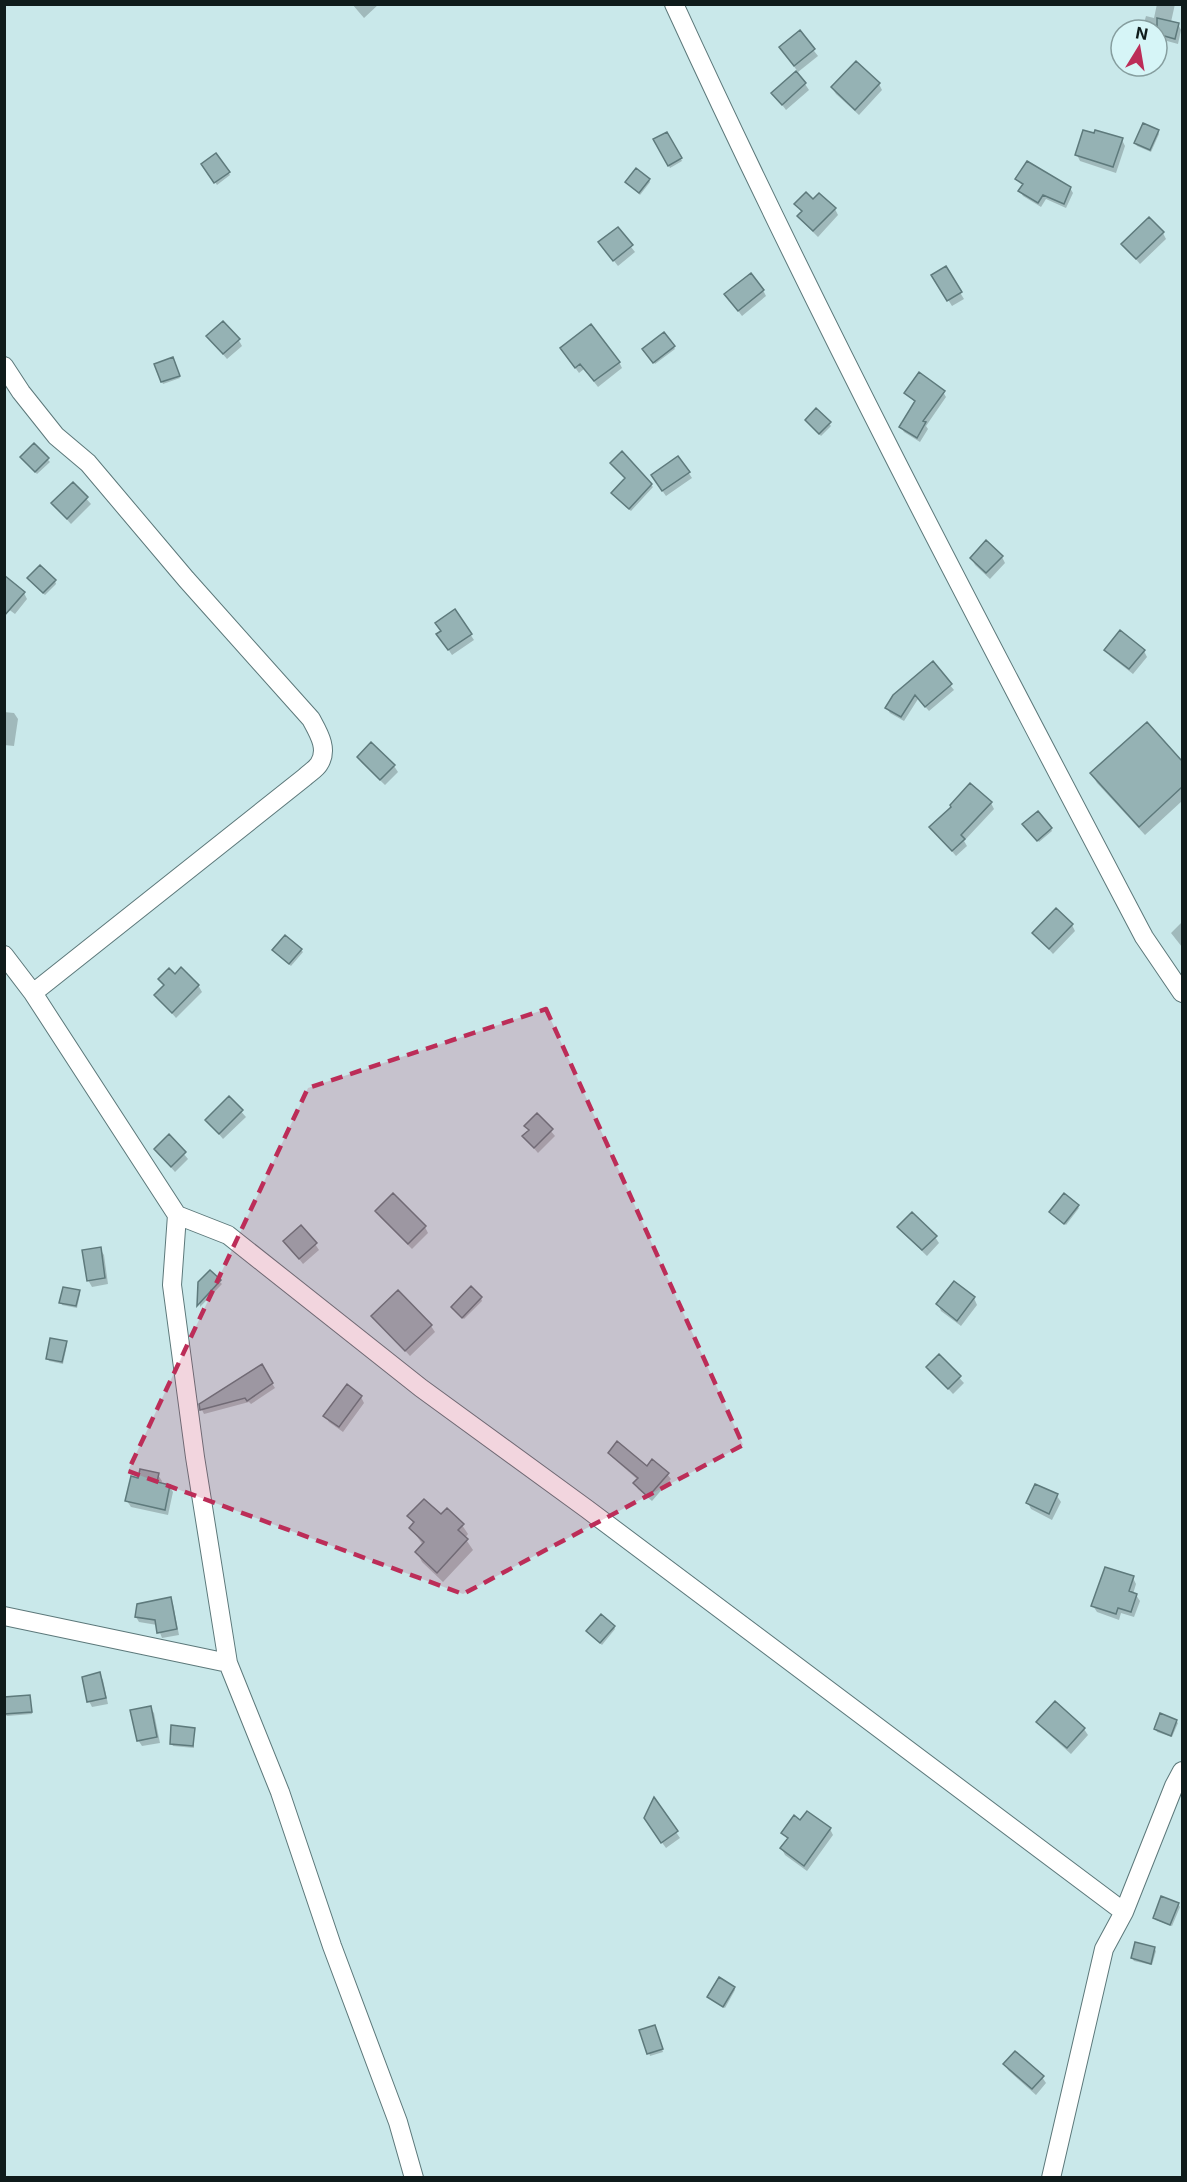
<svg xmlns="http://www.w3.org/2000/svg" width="1187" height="2182" font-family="Inter,sans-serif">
  <rect width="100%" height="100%" fill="#c9e8ea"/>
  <!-- shadow -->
  <path fill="#0003" d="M352 4H379L364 18Z
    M1157 4H1175L1171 22 1178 24 1181 30 1178 44 1167 41 1164 51 1157 50V30H1142L1146 16 1154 18Z
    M800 33 818 56 798 72 781 48Z
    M805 84 809 90 786 110 773 93Z
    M879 84 882 90 859 115 836 94 832 88Z
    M1158 131 1159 134 1151 152 1137 146 1135 143Z
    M667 134 682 161 670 168 655 140Z
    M1122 140 1125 146 1116 173 1080 161 1077 155Z
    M216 155 230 175 217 185 203 164Z
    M1017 179 1070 188 1073 193 1066 208 1046 199 1041 207 1023 196 1020 191 1023 186Z
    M649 180 650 182 640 195 627 182Z
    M796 204 835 209 838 215 818 237 803 222 799 216 802 213Z
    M617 229 635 252 618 266 604 248Z
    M1163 233 1166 239 1140 264 1123 244Z
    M945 268 964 299 952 306 933 276Z
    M763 290 766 296 742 316 730 300Z
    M208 337 238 339 242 346 227 359Z
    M673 346 675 349 655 364 646 352Z
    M566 355 619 362 622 368 598 387 584 369 579 373Z
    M173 361 180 378 163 384 155 365Z
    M943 392 946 397 926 426 928 429 920 442 904 432 901 427 916 403 906 393Z
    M816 410 831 426 821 436 808 422Z
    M34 445 50 462 37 474 23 460Z
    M688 472 692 478 666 496 656 482Z
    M626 478 651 485 653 487 631 511 614 496Z
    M73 484 91 504 71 524 53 504Z
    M1002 557 1005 563 990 579 975 565 972 559Z
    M30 581H55L56 584 45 595Z
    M24 593 27 599 15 614 4 606Z
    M470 634 474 640 452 655 442 640Z
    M1106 650 1144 651 1147 657 1133 674 1110 656Z
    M932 663 954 690 929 711 918 699 904 721 890 713 887 708Z
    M4 712 14 713 18 719 14 746 4 745Z
    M1147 724 1182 763V801L1145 835 1097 783 1092 774Z
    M371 744 394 766 398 772 385 785 362 763 358 757Z
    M991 803 994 809 964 841 967 846 956 856 931 827 952 807Z
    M1026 827 1051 829 1052 831 1039 842Z
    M1182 922V947L1171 933Z
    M1072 925 1075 931 1053 954 1034 933Z
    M301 950 303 952 291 966 276 953Z
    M175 976 198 985 202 992 176 1018 156 995 164 986 160 979Z
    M229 1098 246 1117 223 1139 207 1120Z
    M537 1115 555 1136 538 1153 524 1137 529 1131 526 1126Z
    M169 1136 188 1159 175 1172 155 1149Z
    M1077 1206 1079 1208 1066 1225 1051 1212Z
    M377 1211 425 1227 428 1233 412 1249 380 1217Z
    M899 1227 935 1237 939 1243 927 1256 903 1233Z
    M285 1241 315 1244 319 1250 303 1264Z
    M100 1249 104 1255 108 1284 92 1287 88 1280Z
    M210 1272 222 1284 200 1307 199 1283Z
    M955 1283 974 1298 977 1305 961 1326 941 1311 938 1304Z
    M79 1292 80 1294 77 1308 62 1305 61 1302Z
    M398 1292 431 1326 435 1332 410 1356 373 1316Z
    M481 1298 482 1301 464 1319 454 1310Z
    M66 1343 67 1345 63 1364 49 1361 48 1359Z
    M939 1356 964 1383 953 1394 928 1367Z
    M261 1366 275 1388 251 1404 249 1402 204 1414 202 1410Z
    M361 1397 364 1403 343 1432 329 1422 325 1416Z
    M609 1453 667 1474 671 1479 652 1501 638 1489 635 1484 638 1480 613 1458Z
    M158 1475 162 1481 161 1484 169 1486 173 1492 168 1515 131 1507 127 1501 139 1479Z
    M1036 1486 1057 1496 1061 1502 1052 1520 1031 1509 1028 1503Z
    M409 1516 441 1517 462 1525 468 1534 465 1538 473 1550 443 1582 422 1562 417 1552 423 1545 411 1528 414 1525Z
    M1133 1578 1136 1584 1133 1594 1136 1595 1140 1601 1134 1617 1121 1613 1119 1620 1097 1612 1093 1606Z
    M170 1599 173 1604 179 1635 162 1638 157 1625 139 1622 136 1617Z
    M614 1627 615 1629 602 1645 590 1634Z
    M99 1674 103 1680 108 1704 92 1707 89 1701Z
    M30 1697 32 1714 7 1716 5 1714Z
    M150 1707 154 1713 160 1743 142 1746 138 1740Z
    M1176 1721 1178 1723 1172 1737 1157 1732 1156 1729Z
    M1038 1722 1084 1729 1088 1735 1071 1754 1042 1728Z
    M194 1729V1748L173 1746 171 1743Z
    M654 1800 680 1838 666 1848 649 1825Z
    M801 1822 830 1829 833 1835 807 1871 785 1855 782 1849 788 1840 783 1833Z
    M1178 1904 1180 1907 1172 1926 1156 1920 1154 1918Z
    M1154 1948 1156 1951 1152 1965 1134 1961 1132 1958Z
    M734 1988 735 1990 725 2008 708 1997Z
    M655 2029 663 2052 650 2056 641 2031Z
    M1005 2064 1042 2077 1046 2083 1036 2095 1008 2070Z"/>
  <!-- building -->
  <path fill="#95b2b4" stroke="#5e7a7c" stroke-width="1.5" d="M1157 18 1179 23 1175 39 1157 34Z
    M800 30 815 49 794 66 779 47Z
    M856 61 880 83 855 110 831 87Z
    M796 71 806 83 782 105 771 93Z
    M1143 123 1159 130 1150 150 1134 143Z
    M1083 130 1094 133 1095 130 1123 138 1113 167 1075 155Z
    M667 132 682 158 668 166 653 139Z
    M216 153 230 172 214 183 201 164Z
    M1027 161 1071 187 1064 204 1043 195 1038 203 1018 191 1023 184 1015 179Z
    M636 168 650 179 639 193 625 182Z
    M806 192 813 199 819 193 836 208 813 231 797 216 802 211 794 204Z
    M1149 217 1164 232 1136 259 1121 244Z
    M618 227 633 245 613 261 598 242Z
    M946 266 962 292 947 301 931 275Z
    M751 273 764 290 738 311 724 294Z
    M223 321 240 339 223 354 206 336Z
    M591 324 620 362 594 381 580 364 575 368 560 348Z
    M664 332 675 346 653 363 642 349Z
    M173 357 180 376 161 382 154 364Z
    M919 372 945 391 923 421 926 422 917 438 899 427 915 401 904 393Z
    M816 408 831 422 819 434 805 420Z
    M34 443 49 458 35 472 20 457Z
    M622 451 652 484 629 509 611 493 625 478 610 463Z
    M678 456 690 472 662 491 651 475Z
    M73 482 88 497 67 519 51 503Z
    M986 540 1003 556 986 573 970 558Z
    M40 565 56 580 43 593 27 578Z
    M4 575 25 592 4 616Z
    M455 609 472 634 448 650 436 634 441 631 435 623Z
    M1120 630 1145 650 1129 669 1104 650Z
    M933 661 952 684 925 707 915 695 901 717 885 708 893 695Z
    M1147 722 1182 761V787L1139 827 1090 773Z
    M371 742 395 765 380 780 357 757Z
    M970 783 992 802 961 835 965 839 952 851 929 827 951 807 950 805Z
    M1038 811 1052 828 1037 841 1022 824Z
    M1056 908 1073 924 1049 949 1032 933Z
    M285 935 302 949 289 964 272 950Z
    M181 967 199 985 172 1013 154 995 164 985 158 979 169 968 175 974Z
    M229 1096 243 1110 219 1134 205 1120Z
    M537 1113 553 1129 534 1148 522 1136 529 1130 524 1126Z
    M169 1134 186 1152 171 1167 154 1149Z
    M393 1193 426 1226 408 1244 375 1211Z
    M1064 1193 1079 1205 1064 1224 1049 1212Z
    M912 1212 937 1236 922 1250 897 1227Z
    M301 1225 317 1243 299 1259 283 1241Z
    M101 1247 105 1278 87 1281 82 1250Z
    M210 1270 221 1280 197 1306 198 1282Z
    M954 1281 975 1297 957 1321 936 1304Z
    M471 1286 482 1297 462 1318 451 1307Z
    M63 1287 80 1290 76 1306 59 1303Z
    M398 1290 432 1325 405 1351 371 1316Z
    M50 1338 67 1341 62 1362 46 1359Z
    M939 1354 961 1376 948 1389 926 1367Z
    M262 1364 273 1383 247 1401 245 1398 200 1410 199 1404Z
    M347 1384 362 1396 339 1427 323 1416Z
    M617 1441 647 1466 652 1459 669 1473 648 1497 633 1483 638 1478 608 1453Z
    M140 1469 159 1473 157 1482 170 1485 165 1510 125 1501 131 1476 138 1478Z
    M1035 1484 1058 1494 1049 1514 1026 1503Z
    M424 1499 441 1514 447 1508 464 1524 458 1530 468 1539 437 1573 415 1552 424 1542 409 1528 414 1522 407 1516Z
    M1105 1567 1134 1576 1129 1591 1137 1594 1131 1612 1118 1608 1116 1614 1091 1606Z
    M171 1597 177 1629 157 1633 155 1620 135 1617 137 1604Z
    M601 1614 615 1626 600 1643 586 1631Z
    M100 1672 106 1698 87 1702 82 1677Z
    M30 1695 32 1712 4 1714V1697Z
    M1055 1701 1085 1728 1067 1748 1036 1722Z
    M151 1706 157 1737 137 1741 130 1710Z
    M1160 1713 1177 1720 1171 1736 1154 1729Z
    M171 1725 195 1728 193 1746 170 1744Z
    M654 1797 678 1831 661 1843 644 1818Z
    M807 1811 831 1828 804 1866 780 1848 788 1838 781 1833 794 1815 800 1820Z
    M1161 1896 1179 1903 1170 1925 1153 1918Z
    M1135 1942 1155 1947 1151 1964 1131 1958Z
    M719 1977 735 1987 723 2007 707 1997Z
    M655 2025 663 2049 647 2054 639 2030Z
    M1015 2051 1044 2076 1032 2089 1003 2064Z"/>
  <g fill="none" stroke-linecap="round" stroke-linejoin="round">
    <!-- minor casing -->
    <g stroke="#5c787a" stroke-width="20">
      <path id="minor" d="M674 4C819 321 982 629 1144 937L1182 993
        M4 366 21 392 56 436 88 463 186 579 311 719C318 732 329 749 319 764 316 769 309 773 305 777L33 993
        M4 955 33 993 177 1215 228 1235 421 1388 587 1509 1124 1912
        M177 1215 172 1285 195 1457 228 1663 280 1792 332 1946 398 2122 414 2178
        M4 1616 228 1663
        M1051 2178 1104 1949 1124 1912 1174 1786 1182 1771"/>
    </g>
    <!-- minor -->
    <use href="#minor" stroke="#fff" stroke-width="18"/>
  </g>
  <!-- marked area -->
  <path fill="#bc2d58" fill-opacity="0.2" stroke="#bc2d58" stroke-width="4.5" stroke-dasharray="12 8" stroke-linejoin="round" d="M546 1009 743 1445 463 1594 128 1471 308 1088Z"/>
  <!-- border -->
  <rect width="1187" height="2182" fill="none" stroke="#0f1b1b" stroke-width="12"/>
  <!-- north arrow -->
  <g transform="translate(1139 48) rotate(11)"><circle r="28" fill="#d6f5f7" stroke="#869e9f" stroke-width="1.5"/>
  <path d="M0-4.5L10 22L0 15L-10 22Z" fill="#bc2d58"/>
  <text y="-9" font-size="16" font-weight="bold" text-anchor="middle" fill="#0f1b1b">N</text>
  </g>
</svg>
